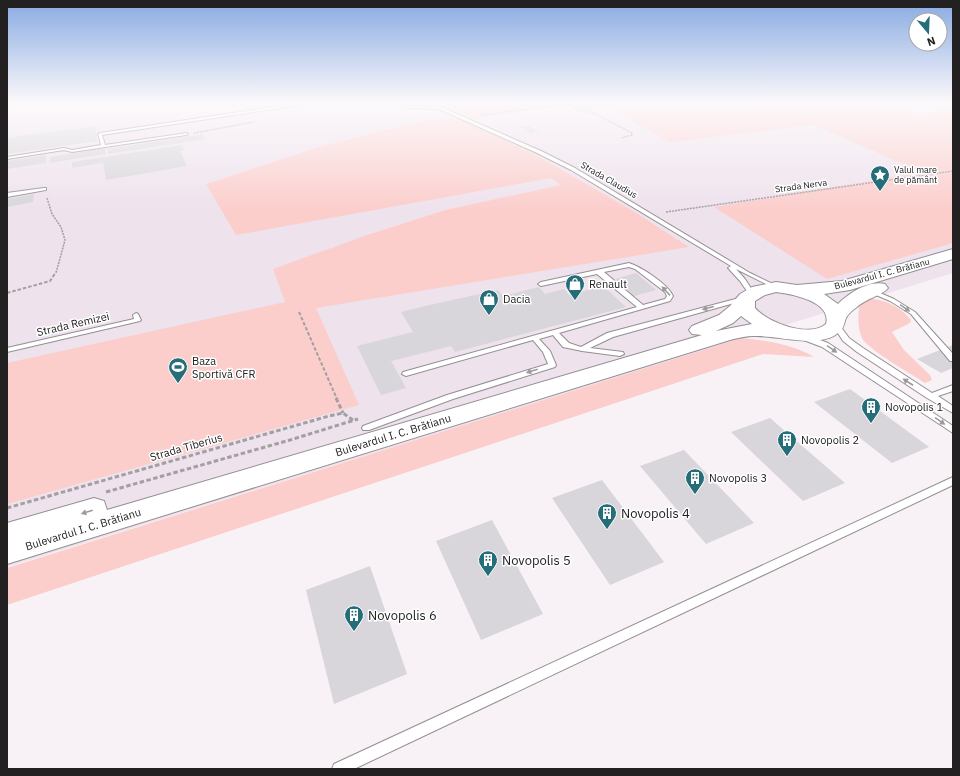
<svg xmlns="http://www.w3.org/2000/svg" width="960" height="776" font-family="'IBM Plex Sans',sans-serif">
  <rect width="100%" height="100%" fill="#f8f2f7"/>
  <!-- built -->
  <path fill="#eee2ec" fill-rule="evenodd" d="M7 102H953V273L7 567ZM450 117 534 154 630 209 370 234 445 210 560 185 551 178 206 184 315 148 407 124Z"/>
  <!-- green -->
  <path fill="#fbcecc" d="M430 102H596L509 113 464 121 534 154 630 209 689 247 316 308 359 405 7 504V363L285 302 273 269 370 234 445 210 560 185 551 178 236 235 206 184 315 148 407 124 450 117Z
    M597 102H876L917 114 953 110V243L827 279 714 207 923 172 813 125 670 142Z
    M871 299C885 299 903 309 911 320L910 323 892 332 904 350 930 375 932 380 925 383C913 375 867 349 862 338 857 326 858 315 860 302Z
    M742 338C768 341 792 344 814 357L763 354 7 605V568Z"/>
  <!-- building -->
  <path fill="#d8d5db" d="M590 104 597 109 582 111 575 106Z
    M95 126 97 141 7 154V138Z
    M530 126 539 132 530 133 521 127Z
    M203 134 206 139 108 154V149Z
    M182 145 184 150 180 151 187 166 106 180 103 163 72 168V162Z
    M105 148 106 154 50 163V157Z
    M46 155V163L7 169V161Z
    M34 194 33 202 7 207V199Z
    M636 273 656 290 634 296 615 279Z
    M603 286 626 307 455 352 451 346 391 361 406 388 381 395 357 346 413 332 401 312 425 306 498 290 503 296 539 287 545 294 564 289 569 295Z
    M953 345V368L941 373 917 359Z
    M850 389 929 447 892 463 814 402Z
    M770 418 845 483 803 501 731 432Z
    M684 450 754 523 706 544 640 466Z
    M602 480 664 562 610 585 552 498Z
    M492 520 543 614 481 640 436 541Z
    M370 566 407 674 334 704 306 590Z"/>
  <g fill="none" stroke-linecap="round" stroke-linejoin="round">
    <!-- lane casing -->
    <g stroke="#948f93" stroke-width="2">
      <path id="lane" d="M393 102H398L410 106 441 107 541 151 575 168 750 273 779 287 776 289 736 269 745 279 754 293 753 294H749L740 281 728 268 731 266 571 170 537 153 439 109 410 108Z
        M299 103 300 105 102 135 105 145 187 133 188 134 186 135 72 152 64 150 7 159V157L64 148 72 150 101 145 98 134 100 133Z
        M44 188H46V190L7 197V193Z
        M629 263C641 267 668 284 673 296L670 301 559 333 569 343 581 347 607 333 743 297 746 299 745 300 613 337 590 348 623 352 624 354 620 356 582 351 563 347 553 335 539 339 550 351 556 365 555 367 453 399 369 430H363L362 428 363 426 447 395 548 364 543 352 533 340 406 376 402 374 403 372 637 307 597 274 541 286 538 284 541 282ZM629 267 635 269 665 292 667 296 665 299 643 305 604 272Z
        M871 289 894 299 915 312 953 354V361H950L911 314 890 301 869 292 868 291Z
        M136 313 138 314 141 320 140 321 7 352V348L134 319 133 315Z
        M836 322 838 323 849 338 863 348 932 393 953 385V391L938 396 953 406V413L927 398 857 352 843 341 832 324Z
        M801 335H807L828 343 953 426V433L822 347 801 339 800 337Z
        M953 477V485L354 769H332L334 764Z"/>
    </g>
    <!-- primary casing -->
    <g stroke="#948f93" stroke-width="2">
      <path id="primary" d="M953 249V259L850 290 824 294 838 304C849 293 869 280 885 284L888 288C883 295 865 299 857 307 854 309 848 314 846 318 844 323 844 329 838 333 820 349 776 335 754 336 746 336 738 338 730 340L7 564V523L94 498 104 501 107 510 702 335 692 334 689 330 692 326 719 315 730 306 740 294 752 287 776 282 797 285 842 281ZM776 292C791 294 832 301 826 324 809 338 768 323 755 308V301L765 295ZM741 316 752 324 716 331 733 323Z"/>
    </g>
    <!-- path-far2 -->
    <path stroke="#a39fa2" stroke-width="1.5" stroke-dasharray="2 1" stroke-linecap="butt" d="M567 102 577 110 594 113 632 133V135L621 138
      M481 115 584 102
      M194 133 254 122
      M47 198 52 214 61 227 65 240 56 273
      M666 212 953 171"/>
    <!-- path-far1 -->
    <path stroke="#a39fa2" stroke-width="2" stroke-dasharray="3.5 2" stroke-linecap="butt" d="M7 293 50 281 56 272
      M299 312 337 399"/>
    <!-- path -->
    <path stroke="#a39fa2" stroke-width="3" stroke-dasharray="4.5 2.5" stroke-linecap="butt" d="M336 398 343 413
      M106 492 290 440 358 419
      M7 508 329 416 343 413 354 421"/>
    <!-- lane -->
    <use href="#lane" fill="#fff" fill-rule="evenodd"/>
    <!-- primary -->
    <use href="#primary" fill="#fff" fill-rule="evenodd"/>
  </g>
  <!-- one-way arrows -->
  <defs><path id="oneway-solid" d="M-6-.8H1V-3.2L6.5 0L1 3.2V.8H-6Z"/></defs>
  <g fill="#9c9b9b">
    <use href="#oneway-solid" transform="translate(666 291) rotate(-133)"/>
    <use href="#oneway-solid" transform="translate(708 308) rotate(165)"/>
    <use href="#oneway-solid" transform="translate(905 308) rotate(35)"/>
    <use href="#oneway-solid" transform="translate(832 349) rotate(34)"/>
    <use href="#oneway-solid" transform="translate(532 371) rotate(163)"/>
    <use href="#oneway-solid" transform="translate(908 382) rotate(-147)"/>
    <use href="#oneway-solid" transform="translate(940 421) rotate(34)"/>
    <use href="#oneway-solid" transform="translate(87 512) rotate(163)"/>
  </g>
  <!-- sky -->
  <linearGradient id="sky" x2="0" y2="1"><stop stop-color="#88aae1"/><stop offset="0.49" stop-color="#fcf9fb"/><stop offset="1" stop-color="#fcf9fb" stop-opacity="0"/></linearGradient>
  <rect width="960" height="210" fill="url(#sky)"/>
  <!-- icons -->
  <defs>
    <g id="sight-pin" transform="scale(1)"><path d="M0 17L-7.5 6A9.5 9.5 0 1 1 7.5 6Z" fill="#256d79" stroke="#fff"/><path d="M0-6L1.8-2.2L6-1.7L2.9 1.2L3.7 5.4L0 3.3L-3.7 5.4L-2.9 1.2L-6-1.7L-1.8-2.2Z" fill="#fff"/></g>
    <g id="shop-pin" transform="scale(1)"><path d="M0 17L-7.5 6A9.5 9.5 0 1 1 7.5 6Z" fill="#256d79" stroke="#fff"/><path d="M-5-2.5h2.3a2.7 3.5 0 0 1 5.4 0H5L5.5 6h-11ZM-1.5-2.5h3a1.5 2.3 0 0 0-3 0Z" fill="#fff"/></g>
    <g id="stadium-pin" transform="scale(1)"><path d="M0 17L-7.5 6A9.5 9.5 0 1 1 7.5 6Z" fill="#256d79" stroke="#fff"/><path d="M0-5a6.5 5 0 1 0 0 10a6.5 5 0 1 0 0-10ZM-3.5-1.8h7v3.6h-7Z" fill="#fff"/></g>
    <g id="building-pin" transform="scale(1)"><path d="M0 17L-7.5 6A9.5 9.5 0 1 1 7.5 6Z" fill="#256d79" stroke="#fff"/><path d="M-4-6H4V6H1V3H-1V6H-4ZM-2.5-4.3h1.7v1.8h-1.7ZM.8-4.3h1.7v1.8H.8ZM-2.5-1h1.7V.8h-1.7ZM.8-1h1.7V.8H.8Z" fill="#fff"/></g>
  </defs>
  <g fill-rule="evenodd">
    <use href="#sight-pin" x="880" y="175"/>
    <use href="#shop-pin" x="575" y="284"/>
    <use href="#shop-pin" x="489" y="299"/>
    <use href="#stadium-pin" x="178" y="367"/>
    <use href="#building-pin" x="871" y="407"/>
    <use href="#building-pin" x="787" y="440"/>
    <use href="#building-pin" x="695" y="478"/>
    <use href="#building-pin" x="607" y="513"/>
    <use href="#building-pin" x="488" y="560"/>
    <use href="#building-pin" x="354" y="615"/>
  </g>
  <g text-anchor="middle" stroke-width="3" stroke-linejoin="round" paint-order="stroke">
    <!-- far-poi labels -->
    <g font-size="9" fill="#222021" stroke="#fff" text-anchor="start">
      <text x="894" y="173">Valul mare<tspan x="894" dy="10">de pământ</tspan></text>
    </g>
    <!-- far-street labels -->
    <g font-size="9" fill="#222021" stroke="#fff">
      <text transform="translate(609 180) rotate(30)" y="3">Strada Claudius</text>
      <text transform="translate(801 186) rotate(-8)" y="3">Strada Nerva</text>
      <text transform="translate(882 274) rotate(-15)" y="3">Bulevardul I. C. Brătianu</text>
    </g>
    <!-- poi labels -->
    <g font-size="11" fill="#222021" stroke="#fff" text-anchor="start">
      <text x="589" y="288">Renault</text>
      <text x="503" y="303">Dacia</text>
      <text x="192" y="365">Baza<tspan x="192" dy="13">Sportivă CFR</tspan></text>
      <text x="885" y="411">Novopolis 1</text>
      <text x="801" y="444">Novopolis 2</text>
      <text x="709" y="482">Novopolis 3</text>
    </g>
    <!-- street labels -->
    <g font-size="11" fill="#222021" stroke="#fff">
      <text transform="translate(73 324) rotate(-13)" y="4">Strada Remizei</text>
      <text transform="translate(393 435) rotate(-17)" y="4">Bulevardul I. C. Brătianu</text>
      <text transform="translate(186 447) rotate(-16)" y="4">Strada Tiberius</text>
      <text transform="translate(83 529) rotate(-17)" y="4">Bulevardul I. C. Brătianu</text>
    </g>
    <!-- near-poi labels -->
    <g font-size="13" fill="#222021" stroke="#fff" text-anchor="start">
      <text x="621" y="518">Novopolis 4</text>
      <text x="502" y="565">Novopolis 5</text>
      <text x="368" y="620">Novopolis 6</text>
    </g>
  </g>
  <!-- border -->
  <rect width="960" height="776" fill="none" stroke="#222021" stroke-width="16"/>
  <!-- north arrow -->
  <g transform="translate(928 32) rotate(161)"><circle r="19" fill="#ffffff" stroke="#a7a6a6"/>
  <path d="M0-3L7 15L0 10L-7 15Z" fill="#256d79"/>
  <text y="-6" font-size="11" font-weight="bold" text-anchor="middle" fill="#222021">N</text>
  </g>
</svg>
